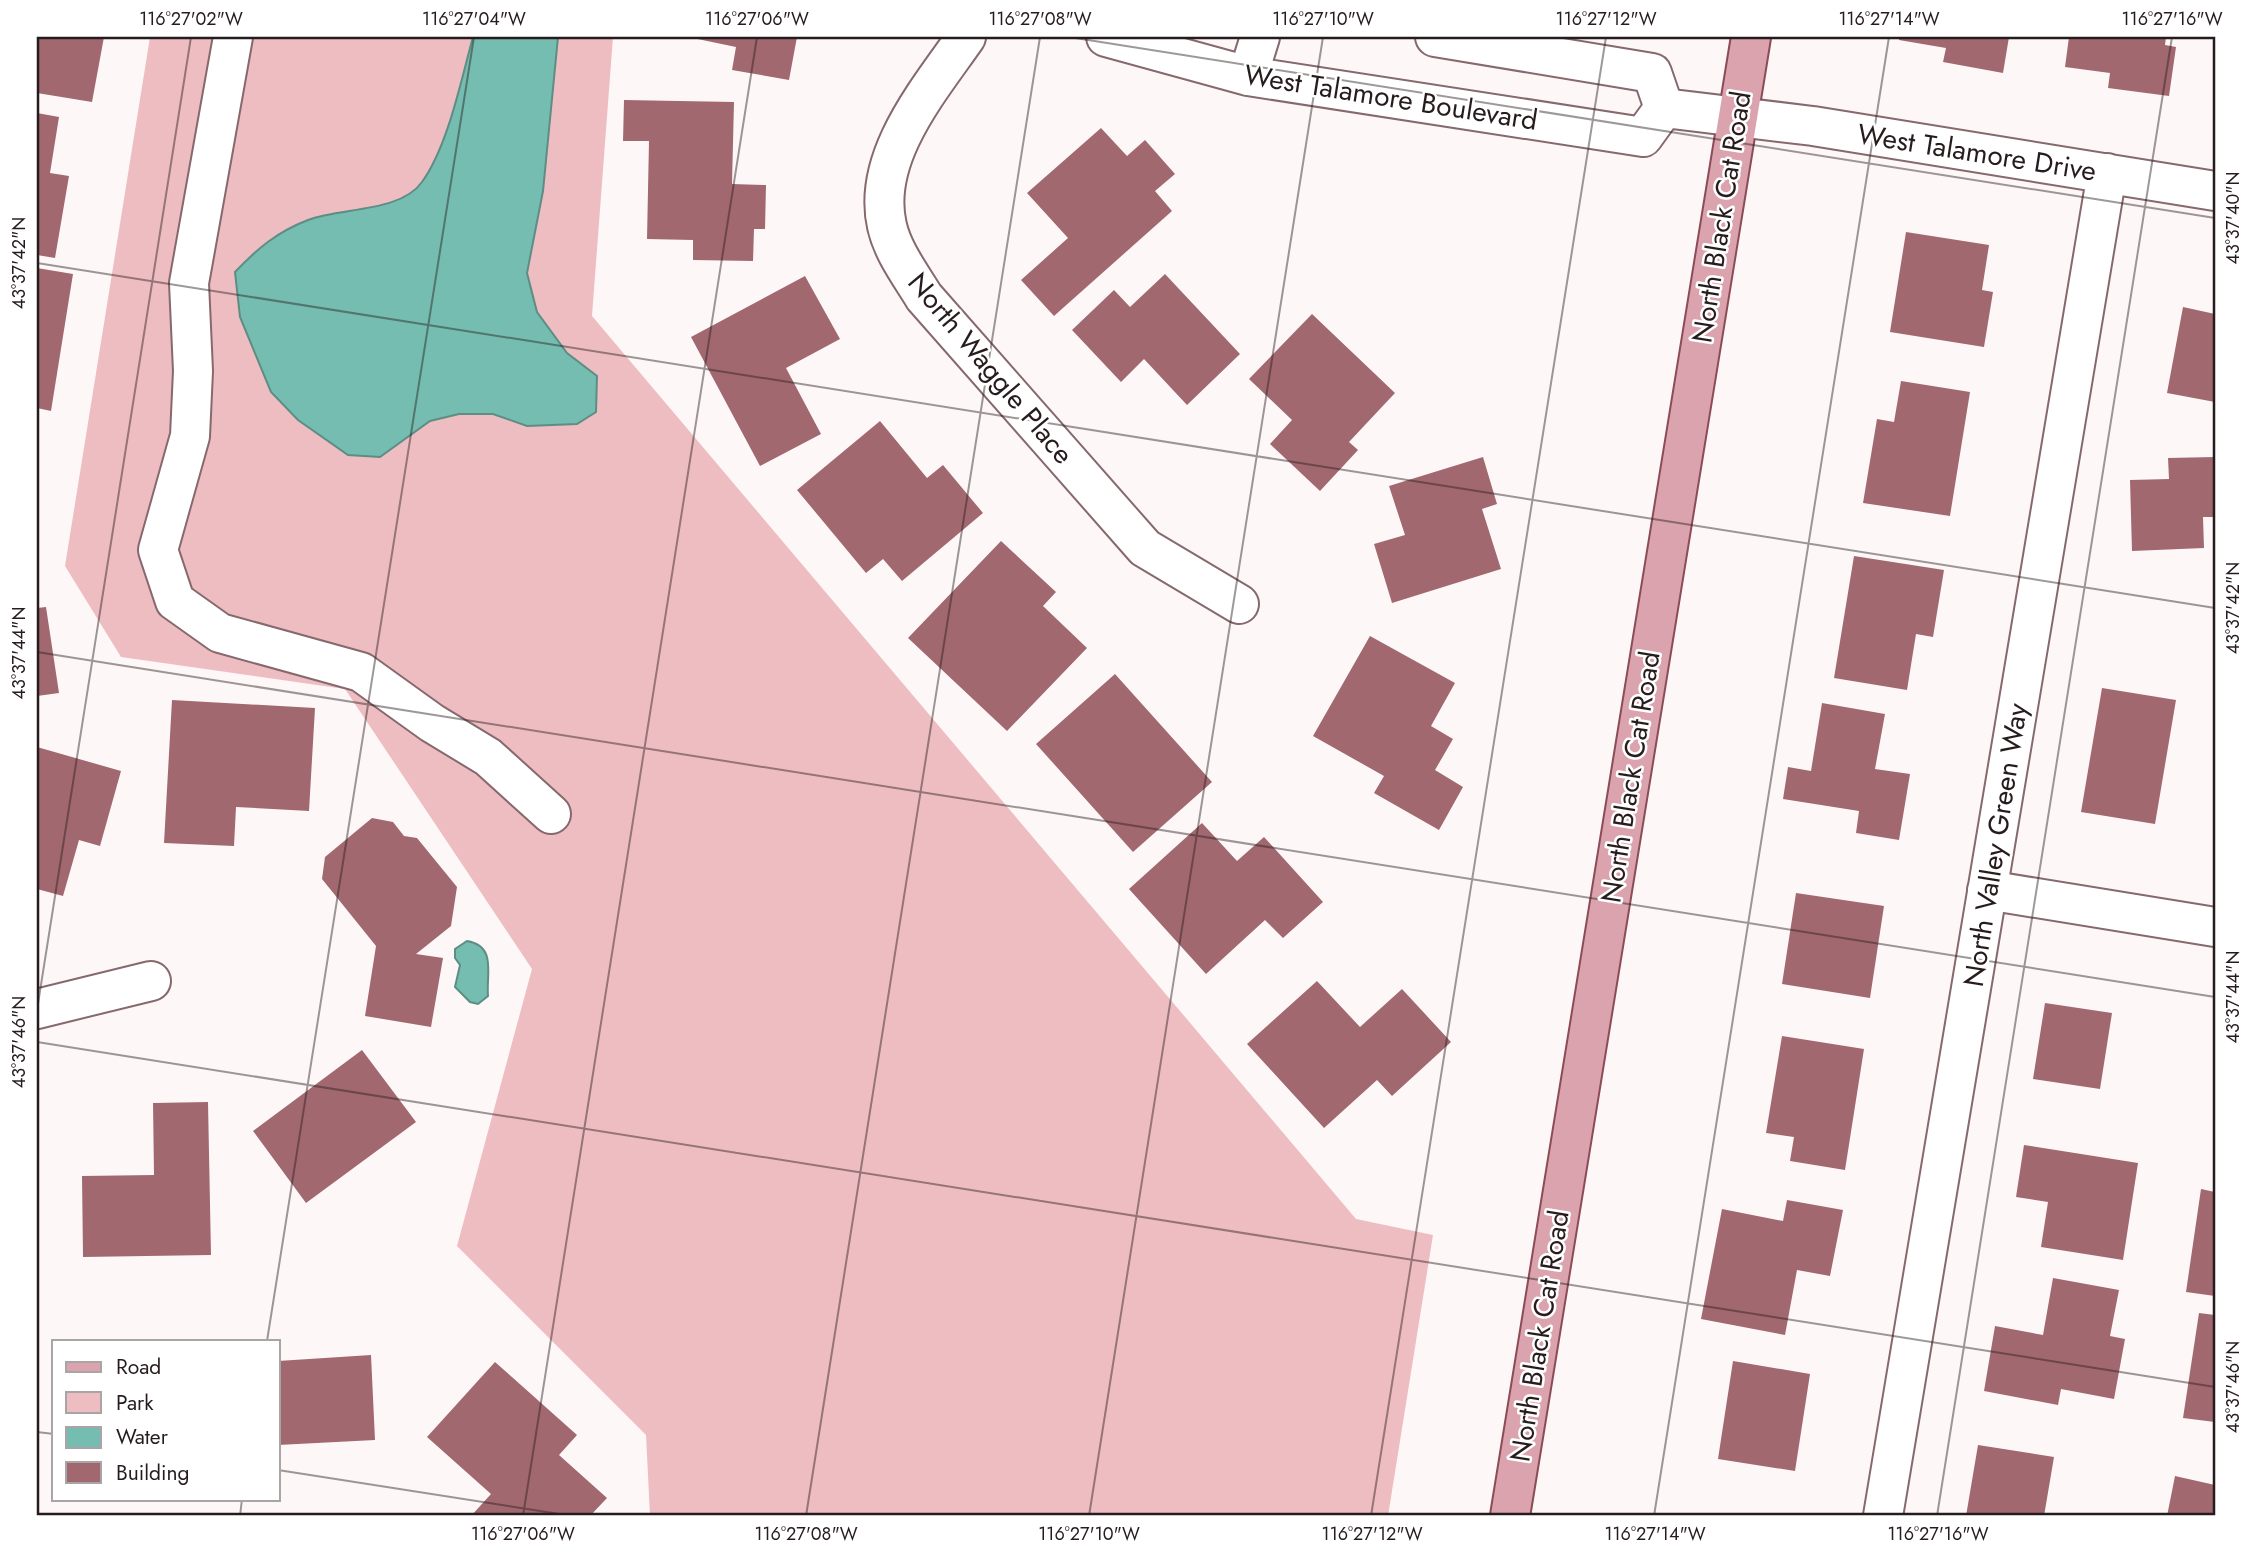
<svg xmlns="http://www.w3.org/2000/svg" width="2252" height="1553" font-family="Jost,sans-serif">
  <rect width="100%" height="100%" fill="#fef7f8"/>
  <!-- green -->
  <path fill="#eebdc2" d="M150 37H613L592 316 1356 1219 1433 1235 1388 1516H650L646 1435 457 1246 532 969 345 689 121 657 65 566Z"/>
  <!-- water -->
  <path fill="#75bdb0" stroke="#5e8d84" stroke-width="2" d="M473 37H558L543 191 527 273 537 312 567 353 597 376 596 412 577 424 527 426 493 414H459L430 421 380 457 348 455 298 420 271 392 240 317 235 272C258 248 277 232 308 220 340 207 400 213 422 182 448 146 461 80 473 37Z
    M467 941C497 946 486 974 488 996L478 1004 470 1002 455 987 460 965 455 958V949Z"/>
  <!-- building -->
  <path fill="#a26870" d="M37 37H104L92 102 37 93Z
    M688 37H797L789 80 732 70 736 47Z
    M1899 37H2009L2003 73 1943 62 1946 48 1899 40Z
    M2069 37H2166L2165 45 2176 47 2169 96 2108 88 2110 73 2065 67Z
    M624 100 734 102 732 184 766 185 765 229H754L753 261 693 260V240L647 239 649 141H623Z
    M37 113 59 117 50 173 69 176 55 258 37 255Z
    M1101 128 1127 156 1145 140 1175 174 1155 191 1172 211 1054 316 1021 280 1068 238 1027 193Z
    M1906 232 1989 245 1982 290 1993 292 1984 347 1890 332Z
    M37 268 73 274 51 411 37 408Z
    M1165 274 1240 354 1187 405 1144 359 1121 382 1072 330 1114 290 1130 307Z
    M805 276 840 339 786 368 821 434 760 466 691 337Z
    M2183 307 2215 314V402L2167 393Z
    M1312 314 1395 393 1349 442 1358 450 1320 491 1270 444 1292 420 1249 379Z
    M1901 381 1970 392 1950 516 1863 503 1877 419 1894 422Z
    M880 421 927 478 943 465 983 513 902 581 883 559 866 573 797 490Z
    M1483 457 1497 504 1482 509 1501 569 1392 603 1374 544 1405 535 1389 486Z
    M2215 457V517H2203L2204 548 2132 551 2130 480 2169 479 2168 458Z
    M1001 541 1056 592 1043 606 1087 648 1007 731 908 638Z
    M1854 556 1944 570 1933 637 1916 634 1907 690 1834 678Z
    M46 607 59 693 37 696V608Z
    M1370 636 1455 683 1431 726 1453 739 1435 770 1463 787 1439 830 1374 793 1384 776 1313 736Z
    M1115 674 1212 782 1133 852 1036 744Z
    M2102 688 2176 700 2155 824 2081 812Z
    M172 700 315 708 309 811 236 807 234 846 164 843Z
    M1822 703 1885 714 1875 769 1910 774 1899 840 1856 833 1859 811 1783 799 1788 767 1811 771Z
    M37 747 121 771 100 846 79 840 63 896 37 889Z
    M372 818 393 822 404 836 417 838 457 887 451 926 416 954 443 958 431 1027 365 1016 376 946 322 879 325 857Z
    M1202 823 1237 861 1264 837 1323 902 1283 938 1265 920 1206 974 1129 889Z
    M1796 893 1884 906 1870 998 1782 984Z
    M1317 981 1360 1027 1402 989 1451 1042 1392 1096 1377 1080 1324 1128 1247 1044Z
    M2045 1003 2112 1013 2100 1089 2033 1079Z
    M1782 1036 1864 1049 1845 1170 1790 1161 1794 1137 1766 1133Z
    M362 1050 416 1122 306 1203 253 1131Z
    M208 1102 211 1255 83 1257 82 1176 154 1175 153 1103Z
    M2024 1145 2138 1163 2123 1260 2041 1247 2048 1202 2016 1197Z
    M2201 1189 2215 1192V1296L2186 1292Z
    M1787 1200 1843 1210 1830 1276 1797 1270 1785 1335 1701 1319 1722 1209 1783 1221Z
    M2053 1278 2119 1290 2110 1336 2125 1339 2114 1399 2061 1389 2058 1405 1984 1391 1995 1326 2043 1335Z
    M2199 1313 2215 1315V1422L2183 1418Z
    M371 1355 375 1440 278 1445V1361Z
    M1733 1361 1810 1374 1795 1471 1718 1459Z
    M495 1362 577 1435 559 1455 607 1498 590 1516H471L491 1494 427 1437Z
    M1978 1445 2054 1457 2044 1516H1966Z
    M2175 1476 2215 1485V1516H2167Z"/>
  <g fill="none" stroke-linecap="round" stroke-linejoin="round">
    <!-- minor casing -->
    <g stroke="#86696d" stroke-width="42">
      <path id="minor" d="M233 37 189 283 193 371 190 436 158 550 175 601 220 633 361 672 432 723 488 757 551 814
        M966 37C930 89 871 157 887 226 893 252 910 274 924 297L1145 548 1239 604
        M1106 37 1248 76 1643 137 1664 108 1652 73 1435 37
        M1248 76 1260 37
        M1664 108 1813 126 2215 191
        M1987 890 2215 927
        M37 1009 151 981
        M1883 1516 2107 173"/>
    </g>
    <!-- major casing -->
    <g stroke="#8c4c57" stroke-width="42">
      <path id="major" d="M1510 1516 1751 37"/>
    </g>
    <!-- minor -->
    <use href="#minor" stroke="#fff" stroke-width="38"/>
    <!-- major -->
    <use href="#major" stroke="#dba3ad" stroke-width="38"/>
  </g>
  <!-- ticks -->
  <path fill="none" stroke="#271c1d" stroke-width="2" stroke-opacity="0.45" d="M1069 37 2215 218M37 263 2215 608M37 652 2215 997M37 1010 191 37M37 1042 2215 1387M267 1341 474 37M37 1432 54 1434M278 1470 572 1516M240 1516 242 1499M523 1516 757 37M806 1516 1040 37M1089 1516 1323 37M1371 1516 1606 37M1654 1516 1889 37M1937 1516 2172 37"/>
  <g text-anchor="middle" stroke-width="5" stroke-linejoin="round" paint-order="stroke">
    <!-- street labels -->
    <g font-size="28" fill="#271c1d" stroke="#fff">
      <text transform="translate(1391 97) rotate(9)" y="10">West Talamore Boulevard</text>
      <text transform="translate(1977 152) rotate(9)" y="10">West Talamore Drive</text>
      <text transform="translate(1721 217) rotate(-81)" y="10">North Black Cat Road</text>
      <text transform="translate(991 368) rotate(50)" y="10">North Waggle Place</text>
      <text transform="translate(1630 777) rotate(-81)" y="10">North Black Cat Road</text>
      <text transform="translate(1995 845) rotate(-81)" y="10">North Valley Green Way</text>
      <text transform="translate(1539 1336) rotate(-81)" y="10">North Black Cat Road</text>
    </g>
  </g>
  <!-- border -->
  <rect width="2252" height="1553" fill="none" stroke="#ffffff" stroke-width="77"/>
  <!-- legend -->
  <rect x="52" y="1340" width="228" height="161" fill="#ffffff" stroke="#a9a4a5" stroke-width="2"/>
  <rect x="66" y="1362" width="35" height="10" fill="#dba3ad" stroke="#a9a4a5" stroke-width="2"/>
  <text x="116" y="1374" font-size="21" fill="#271c1d">Road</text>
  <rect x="66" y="1392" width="35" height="21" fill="#eebdc2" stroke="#a9a4a5" stroke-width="2"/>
  <text x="116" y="1410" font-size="21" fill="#271c1d">Park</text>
  <rect x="66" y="1427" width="35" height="21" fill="#75bdb0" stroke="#a9a4a5" stroke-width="2"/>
  <text x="116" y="1444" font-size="21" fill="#271c1d">Water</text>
  <rect x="66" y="1462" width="35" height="21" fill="#a26870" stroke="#a9a4a5" stroke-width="2"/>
  <text x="116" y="1480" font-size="21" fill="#271c1d">Building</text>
  <rect x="38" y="38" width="2176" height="1476" fill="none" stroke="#271c1d" stroke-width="2.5"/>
  <g font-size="18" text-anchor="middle" fill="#271c1d">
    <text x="191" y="25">116°27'02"W</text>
    <text x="474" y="25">116°27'04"W</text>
    <text x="757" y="25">116°27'06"W</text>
    <text x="1040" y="25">116°27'08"W</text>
    <text x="1323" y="25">116°27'10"W</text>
    <text x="1606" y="25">116°27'12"W</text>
    <text x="1889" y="25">116°27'14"W</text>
    <text x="2172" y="25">116°27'16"W</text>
    <text transform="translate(2233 218) rotate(-90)" y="6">43°37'40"N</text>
    <text transform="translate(19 263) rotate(-90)" y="6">43°37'42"N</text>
    <text transform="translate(2233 608) rotate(-90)" y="6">43°37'42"N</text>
    <text transform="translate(19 653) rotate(-90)" y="6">43°37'44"N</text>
    <text transform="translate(2233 997) rotate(-90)" y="6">43°37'44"N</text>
    <text transform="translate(19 1042) rotate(-90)" y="6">43°37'46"N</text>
    <text transform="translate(2233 1387) rotate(-90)" y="6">43°37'46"N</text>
    <text x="523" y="1540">116°27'06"W</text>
    <text x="806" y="1540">116°27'08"W</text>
    <text x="1089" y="1540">116°27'10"W</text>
    <text x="1372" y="1540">116°27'12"W</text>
    <text x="1655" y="1540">116°27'14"W</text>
    <text x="1938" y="1540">116°27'16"W</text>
  </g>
</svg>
